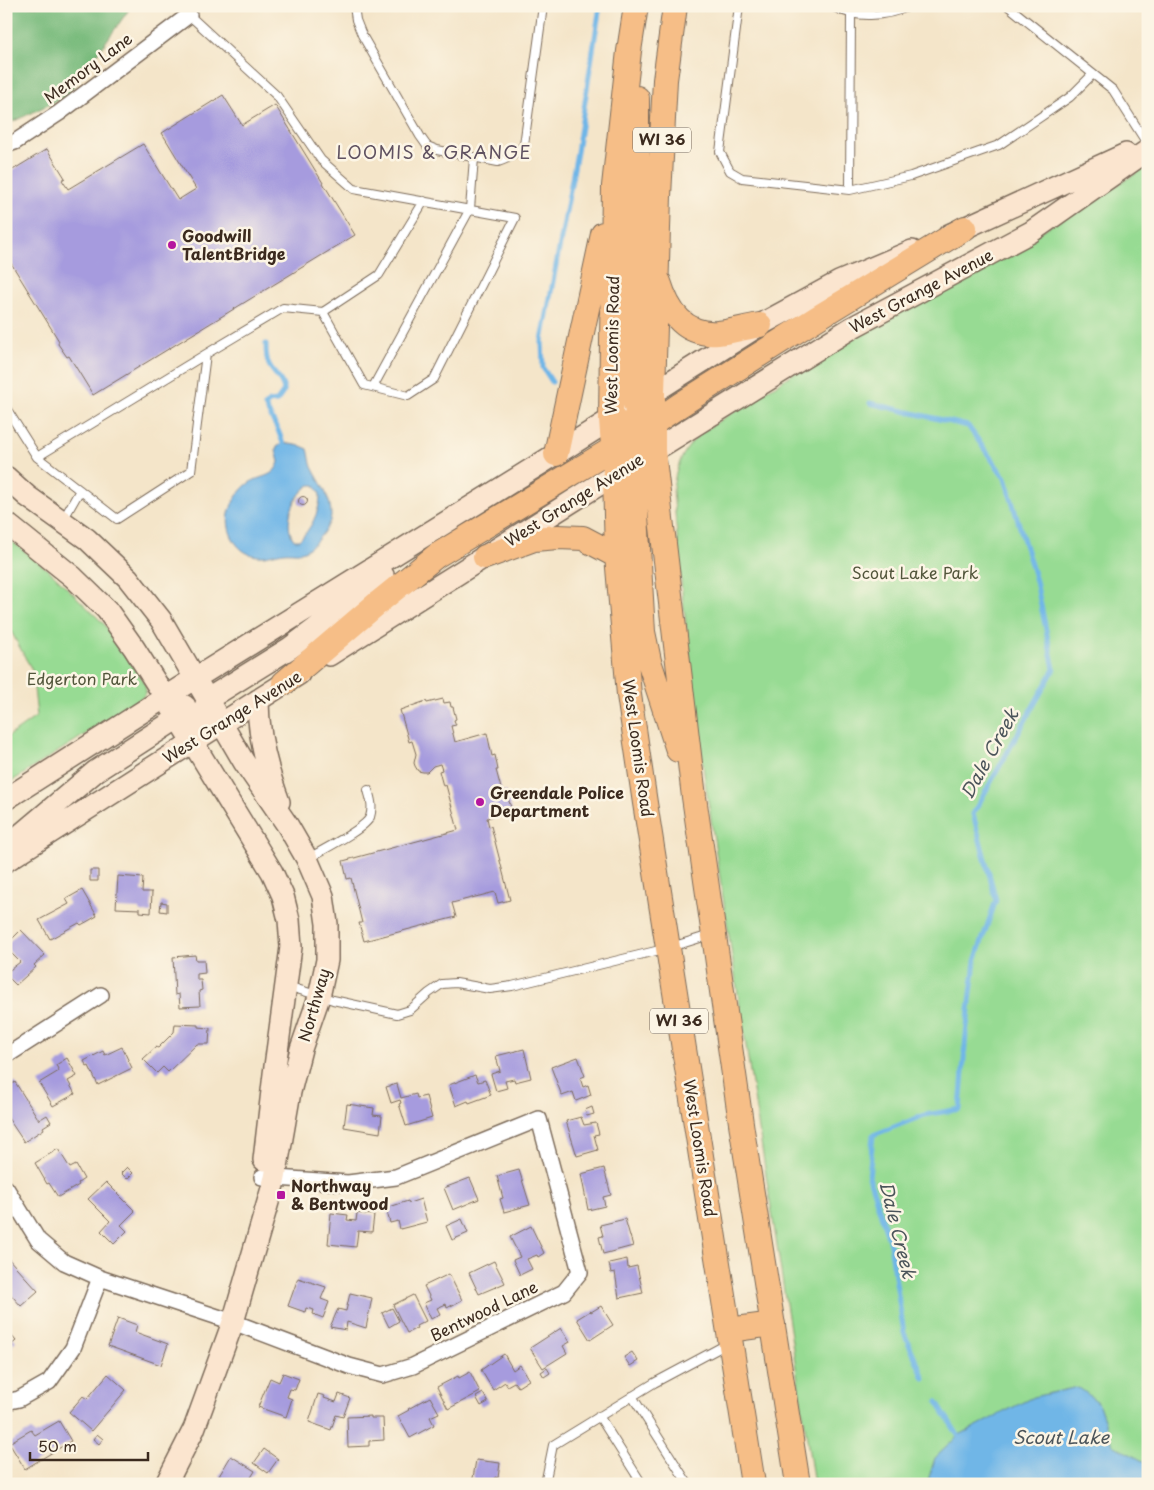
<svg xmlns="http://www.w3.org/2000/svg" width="1154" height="1490" font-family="'Playpen Sans',sans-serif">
  <rect width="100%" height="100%" fill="#fcf5e5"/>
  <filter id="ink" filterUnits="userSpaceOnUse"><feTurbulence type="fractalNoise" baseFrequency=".02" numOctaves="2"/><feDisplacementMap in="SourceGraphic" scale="10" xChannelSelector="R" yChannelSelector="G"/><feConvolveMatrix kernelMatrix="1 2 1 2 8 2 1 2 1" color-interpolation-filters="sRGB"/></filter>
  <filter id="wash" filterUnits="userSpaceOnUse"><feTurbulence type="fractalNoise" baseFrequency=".0096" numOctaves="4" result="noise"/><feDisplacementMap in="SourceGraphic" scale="20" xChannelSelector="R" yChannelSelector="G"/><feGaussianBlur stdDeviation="1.12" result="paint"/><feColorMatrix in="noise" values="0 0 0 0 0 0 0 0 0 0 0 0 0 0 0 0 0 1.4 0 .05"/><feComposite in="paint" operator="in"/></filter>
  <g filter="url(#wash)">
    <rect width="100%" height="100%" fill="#f4e5c9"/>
    <!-- green -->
    <path fill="#97db93" stroke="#698258" d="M1148 166V1484H814L705 781 682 592 673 490C676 466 683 449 702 432L813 361 1064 218Z
      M6 537 52 573 104 624 145 684 146 692 142 698 6 785V738L37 716 32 670 6 622Z"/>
    <!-- forest -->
    <path fill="#79bb7d" stroke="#5a724e" d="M6 6H128V11L67 96 6 125Z"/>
    <!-- water -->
    <path fill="#70b6e7" stroke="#567082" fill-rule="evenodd" d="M283 443 301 446 308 449C310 455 310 462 312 467 320 483 332 498 331 517 330 526 315 545 306 550 300 554 291 551 284 552 275 553 266 557 258 556 238 555 225 532 229 514 231 503 240 489 249 483 261 475 274 478 279 462L276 450 277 447ZM310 485H315C317 489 320 492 320 496 320 511 310 531 299 540H294C282 524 294 494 310 485Z
      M1078 1387 1098 1402 1113 1445 1141 1460 1148 1463V1484H927L935 1458 959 1435 1033 1397Z"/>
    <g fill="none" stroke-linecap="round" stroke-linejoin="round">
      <!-- stream -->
      <path stroke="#70b6e7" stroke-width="5" d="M266 344C266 351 266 359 269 365 274 375 283 379 284 391L277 401 269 402 265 406 278 430 283 443
        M552 382 543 368 542 341 577 152 600 6
        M870 403 968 426 1005 478 1036 581 1054 669 973 814 996 900 975 961 966 1034 960 1109 925 1115 873 1135 869 1177 890 1244 904 1333 924 1378
        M937 1402 961 1440"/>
    </g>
    <g id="blocks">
      <!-- building -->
      <path fill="#a69bde" d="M223 95 242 125 275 105 355 235 93 395 69 356 67 357 58 344 59 341 6 255V174L47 149 65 178 62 180 68 189 143 144 178 200 196 189 162 133Z
        M298.5 501a4.5 4.5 0 1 1 9 0a4.5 4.5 0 1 1-9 0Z
        M443 699 444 703 450 702 451 707H453L456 719 454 720 456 725 451 726 455 742 487 733 492 756 495 755 498 770H496L502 792 506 791 512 811 487 818 489 827 491 826 510 900 498 903 495 892 452 903 456 917 364 941 359 923H362L351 878 347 879 343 861 458 830 446 785 443 786 439 771 442 770 440 764 433 766 427 772H423L418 771 415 766 414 763 416 754 412 741 409 742 400 710 426 701 427 703Z
        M90 870H98V881H90Z
        M118 876 143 878 142 892H152L151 913 140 912V909L116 908Z
        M82 890 97 916 81 925 79 923 50 939 39 920 69 904 66 899Z
        M161 902 167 903V912L160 911Z
        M21 930 45 955 34 965 36 967 16 985 6 975V973L20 962 6 948V945Z
        M195 955 196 960H204L205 973 197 974V980H201L202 990 199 991 200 1006 180 1007 179 994 175 995 173 957Z
        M175 1024 198 1025V1027L210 1028 209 1044H197L168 1072 163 1067 157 1073 143 1059 156 1047 158 1048 174 1032Z
        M122 1047 132 1068 98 1085 89 1066 87 1067 84 1061 103 1051 105 1055Z
        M524 1049 531 1078 515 1082 514 1079 505 1081 507 1088 496 1091 491 1074 500 1071 496 1056Z
        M578 1057 585 1076 580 1078 583 1087 588 1085 591 1095 576 1101 573 1092 562 1096 551 1067Z
        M67 1058 77 1076 68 1081 75 1094 53 1106 39 1083 59 1071 56 1065Z
        M475 1075 478 1082 485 1080 491 1095 469 1103 468 1101 456 1106 449 1085Z
        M15 1082 39 1120 47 1115 51 1122 43 1127 44 1129 24 1142 6 1115V1088Z
        M397 1084 401 1098 416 1094 417 1098 426 1096 432 1118 406 1126 399 1104 401 1103 400 1100 391 1103 386 1087Z
        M347 1104 374 1108 373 1115 382 1116 380 1133 344 1127Z
        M592 1107 594 1114 587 1116 585 1110Z
        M581 1117 584 1125 596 1123 599 1134 594 1135 598 1150 577 1156 566 1121Z
        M58 1149 70 1168 76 1165 84 1179 78 1183 79 1185 58 1197 49 1183 47 1184 35 1163Z
        M127 1167 133 1173 127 1179 121 1173Z
        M604 1168 611 1195 603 1197 605 1206 588 1210 581 1174Z
        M519 1170 530 1205 504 1212 500 1199 503 1198 497 1176Z
        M470 1178 479 1199 453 1210 444 1188Z
        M106 1182 135 1211 121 1225 127 1231 114 1244 101 1231 110 1221 88 1199Z
        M421 1199 427 1222 400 1229 398 1221 390 1223 386 1208 408 1201 409 1203Z
        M331 1213 348 1215 347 1220 356 1221 357 1213 374 1215 372 1232 358 1231 356 1247 328 1244Z
        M462 1219 468 1233 452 1240 446 1226Z
        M625 1219 633 1246 603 1254 599 1237 603 1236 600 1225Z
        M531 1226 544 1253 538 1257 537 1255 527 1259 532 1269 520 1275 513 1260 520 1257 510 1237Z
        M6 1256 38 1291 21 1306 6 1289Z
        M627 1259 628 1268 637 1266 643 1293 619 1298 615 1272 611 1273 609 1263Z
        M494 1261 505 1283 479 1294 469 1273Z
        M449 1274 462 1300 447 1308 446 1304 437 1308 440 1314 431 1319 424 1303 431 1300 424 1286Z
        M298 1278 326 1287 321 1299 329 1302 323 1318 313 1314 314 1310 306 1308 305 1312 288 1306Z
        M350 1293 372 1298 366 1328 347 1322 346 1330 330 1327 338 1309 346 1311Z
        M413 1295 426 1321 416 1326 417 1328 407 1333 393 1305Z
        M601 1306 613 1325 590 1340 577 1319 590 1311 591 1312Z
        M392 1308 399 1321 389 1327 382 1313Z
        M118 1318 137 1325 135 1332 168 1344 161 1365 108 1346Z
        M561 1328 570 1342 563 1346 567 1353 543 1368 530 1348Z
        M6 1329 16 1341 11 1345 13 1346 6 1352Z
        M632 1352 638 1361 630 1366 624 1357Z
        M504 1354 513 1370 520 1365 529 1380 518 1387 514 1382 507 1386 505 1382 493 1390 481 1370Z
        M547 1368 550 1373 544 1377 541 1372Z
        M470 1372 480 1392 448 1409 437 1387 458 1376 459 1378Z
        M283 1373 299 1379 295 1390 290 1389 287 1397 292 1399 286 1417 258 1407 270 1378 279 1382Z
        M108 1374 126 1390 91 1431 69 1412 83 1396 87 1399Z
        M483 1393 488 1402 481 1406 476 1397Z
        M318 1394 325 1396 324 1398 336 1402 339 1394 350 1398 343 1417 336 1415 331 1430 309 1422Z
        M430 1397 439 1413 430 1417 434 1425 410 1438 398 1416 409 1410 408 1409Z
        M371 1416V1418H383L384 1440 369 1441V1446L348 1447 347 1417Z
        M59 1421 71 1441 25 1469 9 1443 31 1430 35 1435Z
        M97 1434 103 1439 99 1444 93 1439Z
        M264 1449 278 1459 268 1473 254 1463Z
        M231 1456 255 1471 247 1484H228L229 1482 219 1476Z
        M476 1460 500 1463 498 1478 495 1477 494 1484H472Z"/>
    </g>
  </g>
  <g filter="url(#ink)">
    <use href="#blocks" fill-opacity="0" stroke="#7c6b5a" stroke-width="1"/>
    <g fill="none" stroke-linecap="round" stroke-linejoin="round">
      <!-- lane casing -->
      <g stroke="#7c6b5a" stroke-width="10">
        <path id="lane" d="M354 6 356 20 362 35 420 136 427 146 437 150 498 162C510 158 516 154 524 145L543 6
          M739 6 720 152 730 171 742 178 850 190 911 176 999 145 1070 97 1093 74
          M832 6C856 19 885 17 910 6
          M1008 6 1113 90 1148 145
          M850 190 851 13
          M323 312 379 275 424 201
          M373 387 470 209 474 158
          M6 408 37 457 117 519 191 471 206 354 283 308 323 312 364 385 408 396 434 379 515 218 354 189 321 160 277 96 189 15 194 6
          M37 457 206 354
          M63 520 80 490
          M309 858C322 850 365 829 370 817 373 807 371 800 368 790
          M287 986 333 1000 397 1014 410 1010 429 993 442 984 456 983 490 989 512 986 668 948 710 935
          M632 1396 688 1484
          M599 1416 642 1484
          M545 1484 553 1445 654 1383 727 1344"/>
      </g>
      <!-- street casing -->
      <g stroke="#7c6b5a" stroke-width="18">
        <path id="street" d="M6 145 15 142 59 113 189 15
          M6 1056 101 995
          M6 1188 38 1240 64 1262 100 1278 233 1322 349 1366 383 1375 413 1366 564 1292 580 1272 539 1119 396 1177 348 1183 262 1177
          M6 1402 19 1399 49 1382 73 1348 100 1278"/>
      </g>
      <!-- secondary casing -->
      <g stroke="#7c6b5a" stroke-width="24">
        <path id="secondary" d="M949 235 1126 154
          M6 477 27 496 87 539 128 578 161 620 244 762 288 826 307 859 323 896 327 924V960L319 997 301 1049 290 1092 275 1178 233 1322 194 1429 166 1484
          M6 523 73 577 107 610 134 648 165 697 272 872 283 896 289 920 291 947 274 1074 264 1160
          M329 655 587 492 853 327 1031 232 1148 150
          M258 700C258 734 267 770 279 802
          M192 741 208 699 290 648 314 630 383 575
          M6 799 181 687 556 454 760 325 839 282 912 251
          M6 847 96 771 178 718 185 706
          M6 861 299 674"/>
      </g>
      <!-- primary casing -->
      <g stroke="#7c6b5a" stroke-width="26">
        <path id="primary" d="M636 6 629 51 614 186 611 419 615 474 617 556 629 695 645 803 753 1484
          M675 6 665 80 659 196 653 392V451L694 797 742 1130 798 1484
          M637 98V180L631 379 633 396 641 426
          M659 282C668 311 684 336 718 333 732 332 746 327 760 325
          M622 424 625 427 628 432 633 463 643 632 649 661 678 750
          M646 434 658 420 680 405 817 318 965 228
          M556 454 603 234
          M485 557 534 539 558 537 583 538 617 556
          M284 683 379 602 436 556 614 448 639 420 653 394
          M729 1330 773 1324"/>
      </g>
      <!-- lane -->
      <use href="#lane" stroke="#fff" stroke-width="8"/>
      <!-- street -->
      <use href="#street" stroke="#fff" stroke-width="15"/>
      <!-- secondary -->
      <use href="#secondary" stroke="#fbe5cf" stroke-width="21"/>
      <!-- primary -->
      <use href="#primary" stroke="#f6be87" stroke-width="24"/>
    </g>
  </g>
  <!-- markers -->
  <g fill="#b5179e" stroke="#fcf5e5" stroke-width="2">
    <circle cx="172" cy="245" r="5"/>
    <circle cx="480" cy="802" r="5"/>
    <rect x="276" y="1190" width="10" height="10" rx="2.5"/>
  </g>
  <g text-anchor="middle" stroke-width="5" stroke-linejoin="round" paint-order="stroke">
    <!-- shield labels -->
    <g fill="#fcf5e5" stroke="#75675a" stroke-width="1">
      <rect x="633" y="127.5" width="58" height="25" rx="4"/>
      <rect x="650" y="1008.5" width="58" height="25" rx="4"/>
    </g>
    <g font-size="15" font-weight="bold" fill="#3b2a1e">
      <text x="662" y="145">WI 36</text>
      <text x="679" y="1026">WI 36</text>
    </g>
    <!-- street labels -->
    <g font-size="16" fill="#3b2a1e" stroke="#fcf5e5">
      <text transform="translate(88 68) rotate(-37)" y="6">Memory Lane</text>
      <text transform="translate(921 291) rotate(-28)" y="6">West Grange Avenue</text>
      <text transform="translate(612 345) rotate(-89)" y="6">West Loomis Road</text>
      <text transform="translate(574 500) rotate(-32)" y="6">West Grange Avenue</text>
      <text transform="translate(232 717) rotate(-32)" y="6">West Grange Avenue</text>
      <text transform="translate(638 748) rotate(82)" y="6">West Loomis Road</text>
      <text transform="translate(314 1005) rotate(-74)" y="6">Northway</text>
      <text transform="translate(700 1148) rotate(81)" y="6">West Loomis Road</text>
      <text transform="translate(484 1311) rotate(-26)" y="6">Bentwood Lane</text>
    </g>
    <!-- poi labels -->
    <g font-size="16" font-weight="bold" fill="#3b2a1e" stroke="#fcf5e5" text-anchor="start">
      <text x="182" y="242">Goodwill<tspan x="182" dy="18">TalentBridge</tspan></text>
      <text x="490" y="799">Greendale Police<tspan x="490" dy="18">Department</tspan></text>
      <text x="291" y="1192">Northway<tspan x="291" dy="18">&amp; Bentwood</tspan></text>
    </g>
    <!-- park labels -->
    <g font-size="16" fill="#52563b" stroke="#fcf5e5">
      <text x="915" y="579">Scout Lake Park</text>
      <text x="82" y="685">Edgerton Park</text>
    </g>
    <!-- neighbourhood labels -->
    <g font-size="18" letter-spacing="1" fill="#605261" stroke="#fcf5e5">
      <text x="434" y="159">LOOMIS &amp; GRANGE</text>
    </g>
    <!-- water labels -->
    <g font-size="18" font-style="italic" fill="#4b545a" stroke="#fcf5e5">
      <text transform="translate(990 754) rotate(-61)" y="6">Dale Creek</text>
      <text transform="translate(897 1230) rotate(76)" y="6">Dale Creek</text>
      <text x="1061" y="1444">Scout Lake</text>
    </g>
  </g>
  <!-- margin -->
  <rect width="1154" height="1490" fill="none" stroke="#fcf5e5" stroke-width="25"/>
  <!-- scale -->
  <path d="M30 1452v8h118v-8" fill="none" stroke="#3b2a1e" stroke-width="2.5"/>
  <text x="38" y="1452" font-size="15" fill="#3b2a1e" stroke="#fcf5e5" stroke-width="4" paint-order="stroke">50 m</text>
</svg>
